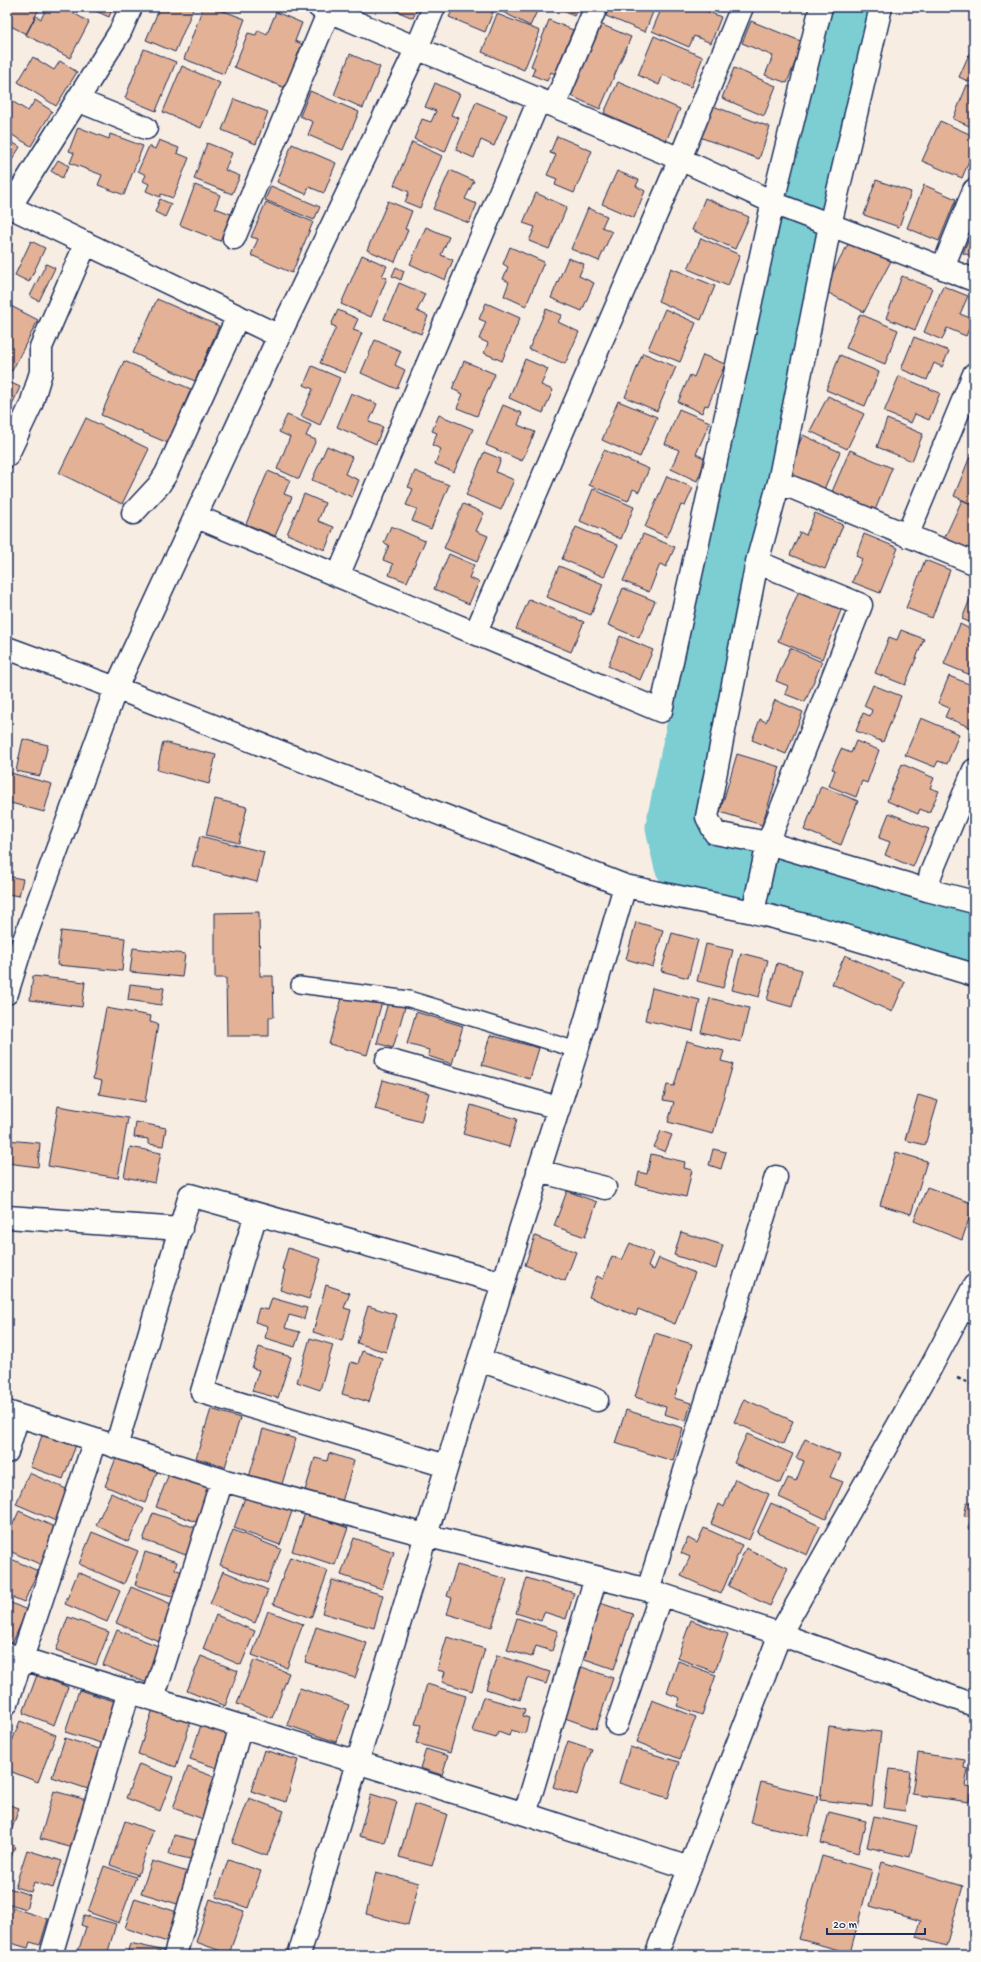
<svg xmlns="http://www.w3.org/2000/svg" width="981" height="1962" font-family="'Gochi Hand',sans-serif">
  <rect width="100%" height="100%" fill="#f8ede3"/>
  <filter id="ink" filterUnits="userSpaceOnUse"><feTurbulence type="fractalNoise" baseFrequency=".025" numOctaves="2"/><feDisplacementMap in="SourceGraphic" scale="8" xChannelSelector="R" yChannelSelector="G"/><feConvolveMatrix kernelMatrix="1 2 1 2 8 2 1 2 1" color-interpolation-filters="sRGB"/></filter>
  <g filter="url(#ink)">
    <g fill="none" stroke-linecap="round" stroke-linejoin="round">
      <!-- river -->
      <path stroke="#7cced3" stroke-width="59" d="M848 7 675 827 683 862 974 936"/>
    </g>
    <!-- building -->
    <path fill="#e3b195" stroke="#1b2f5e" d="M8 7H40L26 34 7 24Z
      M47 7H63L89 22 70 58 26 35 36 16 41 19Z
      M87 7H113L109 17Z
      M160 7H194L175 52 146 40Z
      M203 7H213L245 19 224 74 184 59Z
      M395 7H418L413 18 394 10Z
      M454 7H482L493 12 485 32 449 17Z
      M487 7H496L495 11Z
      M503 7H539L530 26 501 11Z
      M553 7H578L574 16Z
      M610 7H655L645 32 606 16Z
      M662 7H697L721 17 711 43 694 36 689 47 652 31Z
      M711 7H725L723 12Z
      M276 12 302 23 295 41 302 44 285 88 234 67 248 33 256 35 258 30 267 34Z
      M497 14 540 31 524 70 482 52Z
      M549 20 573 30 555 74 551 72 547 81 532 75 535 68 531 66Z
      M751 21 803 42 787 83 765 75 773 56 742 43Z
      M600 24 631 37 600 109 569 95Z
      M654 36 703 57 691 87 663 75 659 85 638 75Z
      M974 43V84L959 77Z
      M144 49 176 62 156 111 125 98Z
      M350 54 380 67 363 108 334 95Z
      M33 57 54 70 60 61 77 72 56 106 18 82Z
      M182 66 220 83 201 128 163 112Z
      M734 68 776 86 764 116 722 98Z
      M618 82 680 109 666 141 604 113Z
      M435 83 460 94 451 115 459 118 445 152 414 139 422 119 431 122 436 111 425 107Z
      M967 85 974 88V128L953 119Z
      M310 91 359 112 343 150 308 135 313 122 300 116Z
      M234 99 268 112 256 144 222 130Z
      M10 100 28 111 35 100 52 111 31 146 7 132V104Z
      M476 102 507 115 494 146 481 140 474 158 456 150Z
      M705 103 770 127 759 159 694 135Z
      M940 121 974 136V149L962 178 922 161Z
      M78 127 109 139 110 134 143 146 124 195 98 185 102 175 70 163 74 153 69 151Z
      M557 136 592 151 574 193 555 185 557 179 547 175 556 155 550 153Z
      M7 139 20 147 7 168Z
      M159 140 179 148 177 153 189 158 173 198 161 194 160 197 146 191 149 184 143 181 146 175 138 171 149 146 155 149Z
      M412 142 442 156 420 208 405 202 409 192 394 185Z
      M207 143 232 153 225 170 240 176 232 194 194 179Z
      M292 144 336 163 324 193 309 187 306 194 277 182Z
      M58 160 69 166 62 178 51 171Z
      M450 170 474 181 465 199 477 204 469 223 433 209Z
      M617 171 639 180 636 186 645 191 634 218 602 204Z
      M876 180 911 192 899 227 864 215Z
      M195 185 220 195 215 208 231 214 220 241 180 225Z
      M924 185 956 199 939 241 907 228Z
      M271 186 320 207 314 220 265 200Z
      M536 193 567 207 549 249 529 241 535 227 523 223Z
      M705 198 749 217 735 249 692 230Z
      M160 199 171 204 165 217 155 212Z
      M388 201 412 211 405 229 408 230 395 262 367 250Z
      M266 202 313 222 292 273 251 255 258 239 251 237Z
      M588 208 607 216 602 227 612 232 599 261 571 249Z
      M426 227 449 237 441 255 453 260 445 280 410 264Z
      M973 227H974V257L963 253Z
      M701 238 740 255 728 286 688 269Z
      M851 239 891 261 864 312 823 290Z
      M7 241 12 244 7 256Z
      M31 241 45 248 29 282 15 275Z
      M510 247 544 262 526 306 504 296 509 282 503 279 508 267 503 264Z
      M362 255 387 266 382 276 387 278 371 317 341 304Z
      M568 258 584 264 579 276 594 283 582 311 551 298Z
      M46 264 55 268 39 301 30 296Z
      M396 267 404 271 401 280 392 276Z
      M671 268 715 286 701 320 658 301Z
      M902 276 932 288 915 330 886 318Z
      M399 283 425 294 417 311 428 316 421 334 384 319Z
      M943 286 968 296 960 314 973 319 966 336 947 328 942 340 924 332Z
      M157 299 219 326 195 381 133 353Z
      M486 303 520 318 502 361 484 353 488 343 479 339 486 322 479 319Z
      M7 304 38 320 12 371 7 369Z
      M546 309 562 315 558 322 579 332 565 364 529 349Z
      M665 309 696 323 680 362 648 349Z
      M338 310 358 319 353 330 362 333 345 373 320 363 336 327 331 325Z
      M860 314 898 330 885 364 846 348Z
      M914 337 949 351 942 367 934 363 927 380 901 369Z
      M375 340 401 351 395 365 405 370 397 389 361 373Z
      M643 353 676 367 657 411 625 397Z
      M703 355 725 364 708 406 705 405 702 413 678 402 690 375 694 377Z
      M840 355 879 372 865 406 826 390Z
      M525 359 548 369 541 385 553 390 543 413 509 398Z
      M124 361 191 389 168 443 101 415Z
      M464 361 495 374 477 416 457 408 463 394 452 389Z
      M312 366 340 378 320 425 301 416 313 389 304 385Z
      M899 376 940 393 929 420 915 414 911 423 884 412Z
      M7 381 20 387 7 416Z
      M351 393 377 404 369 422 383 427 376 444 337 427Z
      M828 396 864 414 847 449 810 431Z
      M618 401 657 417 640 457 602 440Z
      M503 405 522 413 518 425 535 432 522 461 486 445Z
      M679 409 710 422 696 454 706 459 697 481 671 469 679 450 665 444Z
      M287 415 311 425 306 436 316 440 299 479 277 469 290 437 279 432Z
      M439 415 473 429 454 472 435 464 441 449 432 445 437 433 432 431Z
      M86 418 149 449 122 504 59 473Z
      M887 419 923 434 912 461 877 447Z
      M803 435 840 452 822 494 784 476Z
      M327 446 352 457 345 474 359 480 352 497 312 480Z
      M604 450 649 469 639 492 633 489 628 501 589 485Z
      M850 450 892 468 874 513 831 494Z
      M484 452 501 459 496 472 514 480 501 510 466 495Z
      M971 454 974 456V505L954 496Z
      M268 471 290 480 284 494 292 497 275 536 246 524Z
      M415 471 449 485 431 529 412 521 417 509 406 505 413 489 408 487Z
      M667 476 693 488 685 506 681 505 667 537 645 527Z
      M593 489 634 507 621 539 580 521Z
      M304 494 325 503 318 521 334 527 325 550 287 534Z
      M962 500 974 506V552L944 539Z
      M463 504 484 513 476 531 488 536 477 562 444 548Z
      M815 513 843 525 825 569 790 555 800 532 806 535Z
      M391 526 425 541 407 582 389 575 393 564 383 560 389 545 384 543Z
      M576 527 618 545 604 577 562 559Z
      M643 534 675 547 666 567 660 564 649 592 623 581Z
      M864 534 898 548 880 593 852 582 862 559 856 556Z
      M449 554 474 565 469 578 479 582 469 604 434 589Z
      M925 560 950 570 932 618 906 608Z
      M559 566 603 584 591 615 546 597Z
      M623 588 655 601 639 638 608 625Z
      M800 588 843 605 822 659 778 641Z
      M974 589V624L962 619Z
      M529 599 584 622 571 652 516 629Z
      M960 624 974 631 973 676 944 664Z
      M901 630 924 639 905 685 875 673 889 637 897 640Z
      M620 636 653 650 640 680 608 666Z
      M790 648 822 662 805 702 785 694 788 686 776 681Z
      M949 676 974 686V723L972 728 945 717 949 708 938 703Z
      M873 685 901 696 883 742 856 731 863 713 870 716 872 710 864 706Z
      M775 700 803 712 786 754 752 740 760 719 766 722Z
      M921 718 959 734 947 764 938 761 935 767 905 755Z
      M23 739 48 745 40 776 16 771Z
      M856 741 879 750 867 783 862 781 856 797 829 786 835 770 832 769 841 749 851 753Z
      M163 742 216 755 209 784 157 770Z
      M737 754 780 767 762 825 720 812Z
      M902 764 934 778 930 788 939 791 929 813 920 809 918 814 887 801Z
      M7 772 52 784 44 812 7 802Z
      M821 786 858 801 841 845 804 830Z
      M215 799 247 807 239 843 206 835Z
      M889 813 929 829 913 867 885 855 890 842 879 838Z
      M200 836 264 852 257 882 192 866Z
      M7 876 23 879 19 896 7 894Z
      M259 912 260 976H273L274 1017H269V1036H227L226 978H215V913Z
      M636 922 663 930 653 967 626 959Z
      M61 931 125 938 122 971 57 965Z
      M672 933 698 940 688 978 661 971Z
      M706 944 733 950 723 988 697 981Z
      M133 948 185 954 182 977 130 972Z
      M741 953 768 960 759 997 732 990Z
      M845 955 905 982 892 1012 832 984Z
      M777 963 802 970 792 1007 767 1000Z
      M33 976 85 982 82 1007 30 1000Z
      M130 984 164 988 161 1005 128 1000Z
      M652 988 700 1000 693 1031 645 1020Z
      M344 991 382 1002 367 1055 329 1044Z
      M710 998 749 1008 741 1042 701 1032Z
      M388 1002 405 1007 393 1048 377 1043Z
      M106 1008 151 1016 150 1022 158 1024 145 1102 99 1094 102 1081 93 1079Z
      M416 1012 463 1026 452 1064 428 1056 429 1050 407 1044Z
      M490 1035 539 1048 530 1079 482 1065Z
      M687 1041 724 1051 721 1061 733 1064 713 1134 668 1122 674 1102 663 1100 667 1085 674 1086Z
      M383 1080 429 1093 421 1122 375 1109Z
      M918 1095 938 1101 925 1145 905 1140Z
      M471 1105 517 1119 509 1147 463 1134Z
      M58 1106 128 1118 118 1178 48 1166Z
      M136 1122 166 1128 163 1146 148 1144V1139L134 1137Z
      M661 1131 672 1135 665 1152 654 1147Z
      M7 1140 40 1143 38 1167 7 1163Z
      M130 1147 161 1153 155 1183 124 1177Z
      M713 1149 726 1152 721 1169 709 1165Z
      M896 1152 927 1161 911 1214 880 1205Z
      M651 1154 685 1162 684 1168 692 1170 686 1197 636 1185 639 1172 647 1174Z
      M927 1187 974 1204 962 1240 914 1221Z
      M567 1191 597 1202 585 1237 554 1226Z
      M681 1232 723 1245 716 1269 674 1255Z
      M535 1236 576 1252 565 1281 525 1265Z
      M630 1243 653 1253 648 1267 654 1270 659 1258 695 1273 675 1324 638 1309 636 1316 589 1297 597 1276 603 1279 612 1256 622 1260Z
      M288 1248 321 1259 309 1299 280 1290 285 1270 282 1269Z
      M326 1285 350 1293 344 1308 351 1310 342 1341 313 1332Z
      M272 1298 307 1308 304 1319 289 1315 285 1328 300 1332 295 1347 265 1338 268 1326 255 1322 259 1308 268 1310Z
      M368 1306 397 1315 386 1352 357 1343Z
      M655 1333 692 1344 674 1398 691 1403 686 1421 664 1414 666 1407 635 1397Z
      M310 1338 333 1345 320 1390 297 1382Z
      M259 1347 291 1357 278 1398 252 1391 259 1370 252 1368Z
      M362 1351 382 1358 369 1402 342 1394 351 1362 358 1364Z
      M744 1399 793 1421 783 1444 734 1422Z
      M211 1409 240 1418 225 1467 196 1458Z
      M626 1410 683 1428 673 1461 615 1443Z
      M263 1429 296 1439 281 1487 249 1477Z
      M43 1433 76 1445 63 1479 30 1467Z
      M747 1434 793 1454 780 1483 734 1463Z
      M805 1439 840 1455 830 1477 843 1482 826 1519 779 1497 788 1478 796 1481 804 1461 796 1458Z
      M118 1453 158 1470 145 1503 105 1486Z
      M329 1453 354 1461 341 1505 304 1494 315 1458 327 1461Z
      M170 1471 209 1487 196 1522 156 1507Z
      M29 1473 71 1491 58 1522 16 1504Z
      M735 1479 769 1494 749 1540 711 1524 719 1504 724 1507Z
      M248 1489 294 1506 280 1545 234 1528Z
      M111 1493 144 1509 128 1542 96 1525Z
      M974 1499V1530L968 1529 971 1517 964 1516 967 1502 973 1503Z
      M771 1503 820 1526 807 1555 757 1533Z
      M19 1511 59 1529 42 1565 7 1550V1537Z
      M153 1513 199 1529 189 1556 143 1540Z
      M305 1513 348 1528 335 1565 292 1551Z
      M704 1528 742 1545 721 1594 681 1576 690 1557 681 1553 688 1538 697 1543Z
      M233 1530 281 1549 267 1583 220 1565Z
      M92 1532 138 1551 124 1584 79 1564Z
      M354 1538 394 1552 382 1589 341 1575Z
      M746 1548 788 1568 770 1606 728 1586Z
      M145 1552 177 1562 175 1569 182 1572 175 1597 135 1585Z
      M7 1557 38 1571 24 1602 7 1595Z
      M290 1557 328 1571 311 1618 273 1604Z
      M457 1565 507 1579 492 1627 447 1614 452 1598 447 1596Z
      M223 1571 268 1590 255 1623 210 1604Z
      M78 1572 120 1591 107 1622 65 1604Z
      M527 1578 574 1593 566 1619 544 1612 541 1621 516 1613Z
      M332 1580 383 1595 374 1628 322 1613Z
      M131 1587 176 1606 161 1642 116 1623Z
      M7 1601 27 1610 12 1644 7 1642Z
      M597 1602 633 1614 614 1669 579 1657Z
      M268 1611 303 1624 287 1668 252 1655Z
      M216 1615 255 1631 241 1665 203 1649Z
      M68 1617 109 1632 96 1665 56 1650Z
      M517 1618 558 1631 552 1651 536 1646 532 1657 507 1650Z
      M691 1620 728 1634 715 1672 677 1658Z
      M316 1627 367 1643 355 1678 305 1662Z
      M117 1630 166 1649 152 1685 103 1665Z
      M447 1637 485 1649 472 1691 442 1682 445 1672 437 1670Z
      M497 1655 550 1672 546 1684 527 1678 520 1700 486 1689Z
      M201 1656 238 1671 225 1706 187 1691Z
      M254 1660 289 1673 272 1718 237 1704Z
      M678 1661 716 1675 702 1715 677 1706 680 1698 667 1693Z
      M579 1666 613 1678 596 1729 562 1717Z
      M37 1675 68 1687 54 1725 23 1713Z
      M427 1684 466 1696 450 1753 416 1743 421 1725 415 1724Z
      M300 1688 349 1705 336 1742 287 1725Z
      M79 1690 117 1702 104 1744 65 1732Z
      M483 1697 525 1709 523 1716 529 1718 525 1734 511 1730 509 1736 498 1732 496 1738 472 1731Z
      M652 1700 696 1717 680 1759 637 1742Z
      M153 1709 191 1721 176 1767 138 1754Z
      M20 1721 56 1735 38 1782 7 1770V1754Z
      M201 1725 231 1735 220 1769 190 1759Z
      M829 1726 881 1732 872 1806 820 1800Z
      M65 1738 102 1750 88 1789 52 1777Z
      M568 1741 592 1749 577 1795 553 1787Z
      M630 1747 679 1762 668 1798 619 1783Z
      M426 1749 448 1756 442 1775 420 1768Z
      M264 1750 298 1760 286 1802 251 1791Z
      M918 1753 965 1760 964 1768 968 1769 965 1786 971 1787 969 1802 912 1794Z
      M139 1764 173 1777 160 1811 126 1798Z
      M188 1767 217 1778 203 1819 173 1808Z
      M889 1769 910 1771 905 1811 884 1808Z
      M761 1782 818 1796 808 1836 751 1823Z
      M54 1791 90 1801 77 1849 40 1839Z
      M371 1794 397 1802 385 1843 359 1836Z
      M249 1798 284 1811 267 1856 232 1843Z
      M7 1804 19 1808 10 1835 7 1833Z
      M414 1804 447 1814 432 1866 399 1857Z
      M829 1812 866 1821 858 1853 821 1843Z
      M874 1816 917 1826 910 1857 867 1847Z
      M125 1821 153 1831 138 1875 110 1865Z
      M174 1835 199 1841 194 1860 169 1854Z
      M7 1843 15 1846 7 1870Z
      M27 1850 62 1861 53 1888 34 1882 31 1892 15 1887Z
      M822 1856 872 1870 850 1953 799 1939Z
      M228 1860 261 1871 248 1908 216 1897Z
      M152 1861 194 1874 184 1906 141 1893Z
      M882 1862 963 1886 946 1946 916 1937 921 1921 870 1906Z
      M104 1866 136 1877 119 1923 88 1912Z
      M376 1872 419 1883 408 1925 366 1914Z
      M9 1888 30 1895 26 1909 7 1903Z
      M135 1898 180 1913 170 1943 125 1928Z
      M210 1899 244 1911 229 1954 196 1942Z
      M7 1906 48 1919 40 1945 30 1942 28 1948 7 1942Z
      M84 1915 116 1924 107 1955H77L86 1927 81 1925Z
      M130 1943 169 1952 168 1955H127Z"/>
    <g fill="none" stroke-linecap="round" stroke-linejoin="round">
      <!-- lane casing -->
      <g stroke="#1b2f5e" stroke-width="18">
        <path id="lane" d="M299 985 409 999 577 1050"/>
      </g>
      <!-- street casing -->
      <g stroke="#1b2f5e" stroke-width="25">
        <path id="street" d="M319 7 680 159 781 206 974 280
          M881 7 830 225 779 482 757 562 707 817 715 833 768 843 927 890 974 902
          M77 100 146 128
          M554 106 596 7
          M7 205 10 207 120 32 131 7
          M10 207 279 336
          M234 238 329 11
          M943 267 974 190
          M7 456 31 405 41 372V347L86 243
          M779 482 974 563
          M133 513 159 485 166 474 238 316
          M195 516C350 582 506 645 661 711L773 201 821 7
          M907 536 974 374
          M338 576 539 100
          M476 632 680 159 742 7
          M7 648 116 688 625 886
          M927 890 931 873 974 770
          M753 912 768 843 861 605 757 562
          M7 993 20 951 116 688 279 336 417 48 434 7
          M387 1060 559 1108
          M538 1171 605 1188
          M256 1214 202 1392 446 1466
          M7 1217 181 1229
          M479 1360 597 1400
          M7 1412 222 1480 425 1535 648 1590 780 1634 974 1705
          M116 1447 190 1195 503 1283
          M7 1452 18 1416
          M648 1590 776 1177
          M7 1654 525 1814 689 1868
          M153 1699 222 1480
          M7 1703 95 1440
          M617 1724 661 1594
          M525 1814 596 1577
          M51 1955 129 1691
          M175 1955 241 1726
          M299 1955 479 1360 577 1050 625 886 753 912 832 932 974 975
          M656 1955 780 1634 931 1367 974 1286"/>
      </g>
      <!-- path -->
      <path stroke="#1b2f5e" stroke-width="2.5" stroke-dasharray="4 3" stroke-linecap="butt" d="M957 1378 974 1385"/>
      <!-- lane -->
      <use href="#lane" stroke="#fdfcf7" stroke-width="15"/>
      <!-- street -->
      <use href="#street" stroke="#fdfcf7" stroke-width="22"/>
    </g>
  </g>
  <!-- margin -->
  <rect width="981" height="1962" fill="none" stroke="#fdfcf7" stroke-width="24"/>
  <rect x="12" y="12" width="957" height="1938" fill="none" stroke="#1b2f5e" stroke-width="1.5" filter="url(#ink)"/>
  <!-- scale -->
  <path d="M827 1928v6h98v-6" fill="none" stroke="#1b2f5e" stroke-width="2"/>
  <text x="833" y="1928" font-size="12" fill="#1b2f5e" stroke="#fdfcf7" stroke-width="3" paint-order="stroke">20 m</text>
</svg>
